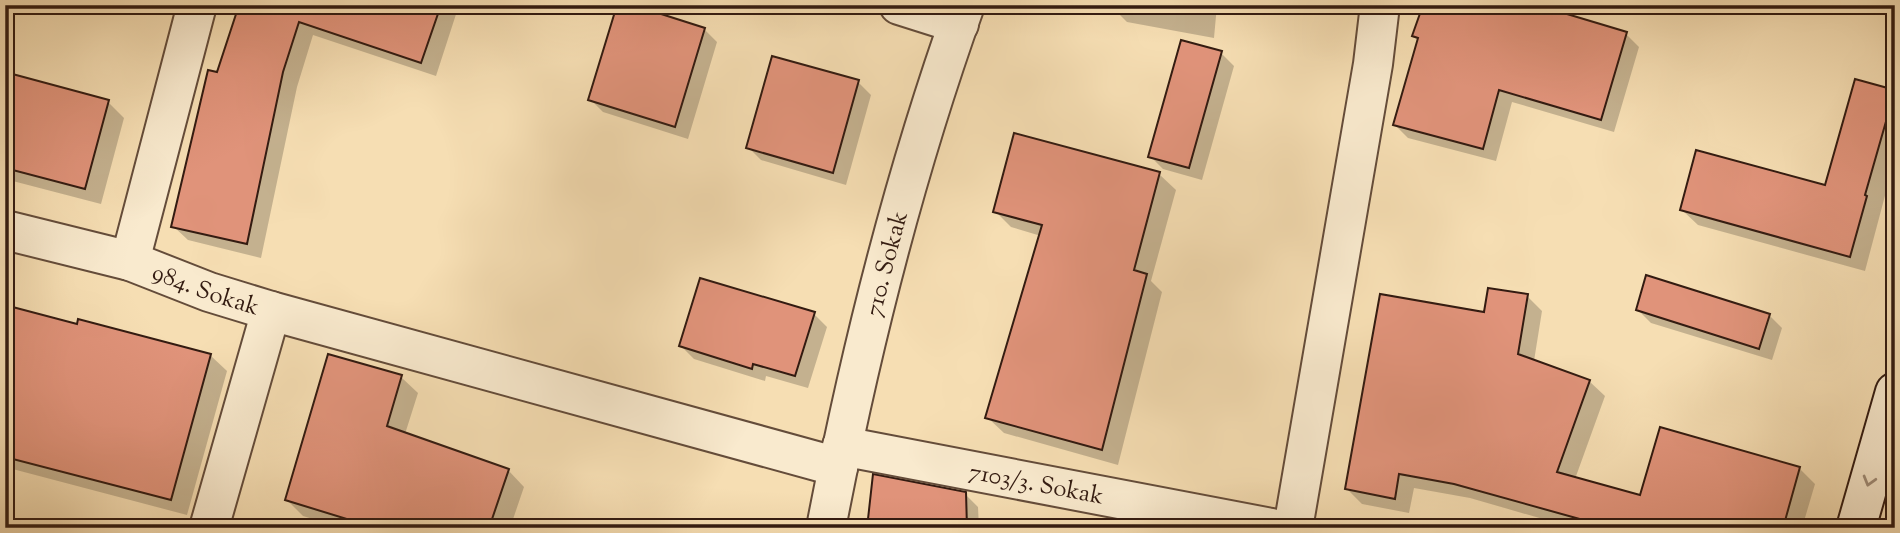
<svg xmlns="http://www.w3.org/2000/svg" width="1900" height="533" font-family="'Sorts Mill Goudy',serif">
  <rect width="100%" height="100%" fill="#f6deb3"/>
  <filter id="stains"><feTurbulence type="fractalNoise" baseFrequency=".00286" numOctaves="4"/><feColorMatrix values="0 0 0 0 .2 0 0 0 0 .09 0 0 0 0 .02 0 0 0 .5 -.17"/></filter>
  <radialGradient id="worn" r=".72"><stop offset=".6" stop-color="#630" stop-opacity="0"/><stop offset="1" stop-color="#630" stop-opacity=".3"/></radialGradient>
  <!-- shadow -->
  <path fill="#0003" d="M241 5H459L436 76 313 35 297 87 261 258 188 240 173 226Z
    M1114 5H1217L1214 38 1127 22 1114 9Z
    M704 29 717 42 688 139 603 112 590 99Z
    M1626 34 1639 47 1614 132 1512 102 1496 161 1408 138 1395 125 1419 41 1414 35Z
    M1221 53 1234 66 1202 180 1163 169 1150 156Z
    M5 74 108 102 124 118 101 204 5 179Z
    M858 82 871 95 846 185 761 160 748 147Z
    M1894 91 1895 158 1865 271 1698 225 1682 210 1826 187Z
    M1159 174 1176 190 1151 281 1162 292 1118 465 1004 433 987 417 1041 236 1011 227 995 211Z
    M1527 296 1542 311 1534 361 1589 381 1605 396 1575 479 1642 497 1661 429 1800 469 1815 484 1802 528H1574L1470 498 1414 488 1409 513 1362 504 1347 489 1485 314Z
    M5 307 78 326 210 355 227 371 187 515 5 467Z
    M1638 310 1769 315 1782 328 1772 360 1651 323Z
    M814 314 827 327 808 388 766 376 765 381 694 359 681 346Z
    M401 377 418 393 405 434 508 470 524 487 510 528H342L303 516 287 500Z
    M965 494 978 507 979 528H869Z"/>
  <!-- building -->
  <path fill="#e0937a" stroke="#331b11" stroke-width="2" d="M239 5H441L421 63 299 22 283 72 247 244 171 227 208 70 217 72Z
    M617 5H633L705 28 675 127 588 100Z
    M1423 5H1537L1627 32 1601 120 1499 90 1483 149 1393 125 1418 38 1412 36Z
    M1181 40 1222 51 1189 168 1148 157Z
    M772 56 859 80 833 173 746 148Z
    M5 72 109 100 85 189 5 168Z
    M1855 79 1895 90 1865 195 1867 196 1850 257 1680 210 1696 150 1825 185Z
    M1014 133 1160 172 1134 270 1147 274 1102 450 985 418 1042 225 993 212Z
    M1646 275 1770 314 1759 349 1636 310Z
    M700 278 815 312 795 376 753 364 752 369 679 346Z
    M1488 288 1528 294 1518 354 1590 380 1557 472 1640 495 1660 427 1800 467 1783 528H1612L1454 484 1399 474 1395 499 1345 489 1380 294 1484 312Z
    M5 305 77 324 78 319 211 354 171 500 5 457Z
    M328 354 402 375 387 426 509 469 489 528H376L285 500Z
    M873 474 966 492 967 528H867Z"/>
  <g fill="none" stroke-linecap="round" stroke-linejoin="round">
    <!-- minor casing -->
    <g stroke="#644c3a" stroke-width="42">
      <g id="minor">
        <path d="M899 5 959 24"/>
        <path id="s1" d="M5 230 130 261 209 292 271 311 209 528"/>
        <path d="M130 261 197 5"/>
        <path d="M271 311 838 467"/>
        <path id="s2" d="M842 446 1271 528"/>
        <path id="s3" d="M826 528C860 351 904 175 965 5"/>
        <path d="M1293 528 1373 64 1380 5"/>
      </g>
    </g>
    <!-- secondary casing -->
    <g stroke="#331b11" stroke-width="42">
      <path id="secondary" d="M1856 528 1895 392"/>
    </g>
    <!-- minor -->
    <use href="#minor" stroke="#f9eace" stroke-width="38"/>
    <!-- secondary -->
    <use href="#secondary" stroke="#f9eace" stroke-width="38"/>
  </g>
  <!-- one-way arrows -->
  <defs><path id="oneway-chevron" d="M-2-3.5L2.5 0L-2 3.5" fill="none" stroke-width="1.6" stroke-linecap="round" stroke-linejoin="round" transform="scale(1.75)"/></defs>
  <use stroke="#a08d79" href="#oneway-chevron" transform="translate(1869 481) rotate(106)"/>
  <g text-anchor="middle" stroke-width="7" stroke-linejoin="round" paint-order="stroke">
    <!-- street labels -->
    <g font-size="24" fill="#331b11" stroke="#f9eace">
      <text dy="8" stroke="none"><textPath href="#s3" startOffset="271">710. Sokak</textPath></text>
      <text dy="8" stroke="none"><textPath href="#s1" startOffset="210">984. Sokak</textPath></text>
      <text dy="8" stroke="none"><textPath href="#s2" startOffset="198">7103/3. Sokak</textPath></text>
    </g>
  </g>
  <!-- margin -->
  <rect width="1900" height="533" fill="none" stroke="#f6deb3" stroke-width="28"/>
  <rect x="7" y="7" width="1886" height="519" fill="none" stroke="#331b11" stroke-width="3.5"/>
  <rect x="14" y="14" width="1872" height="505" fill="none" stroke="#331b11" stroke-width="2"/>
  <rect width="100%" height="100%" filter="url(#stains)"/>
  <rect width="100%" height="100%" fill="url(#worn)"/>
</svg>
